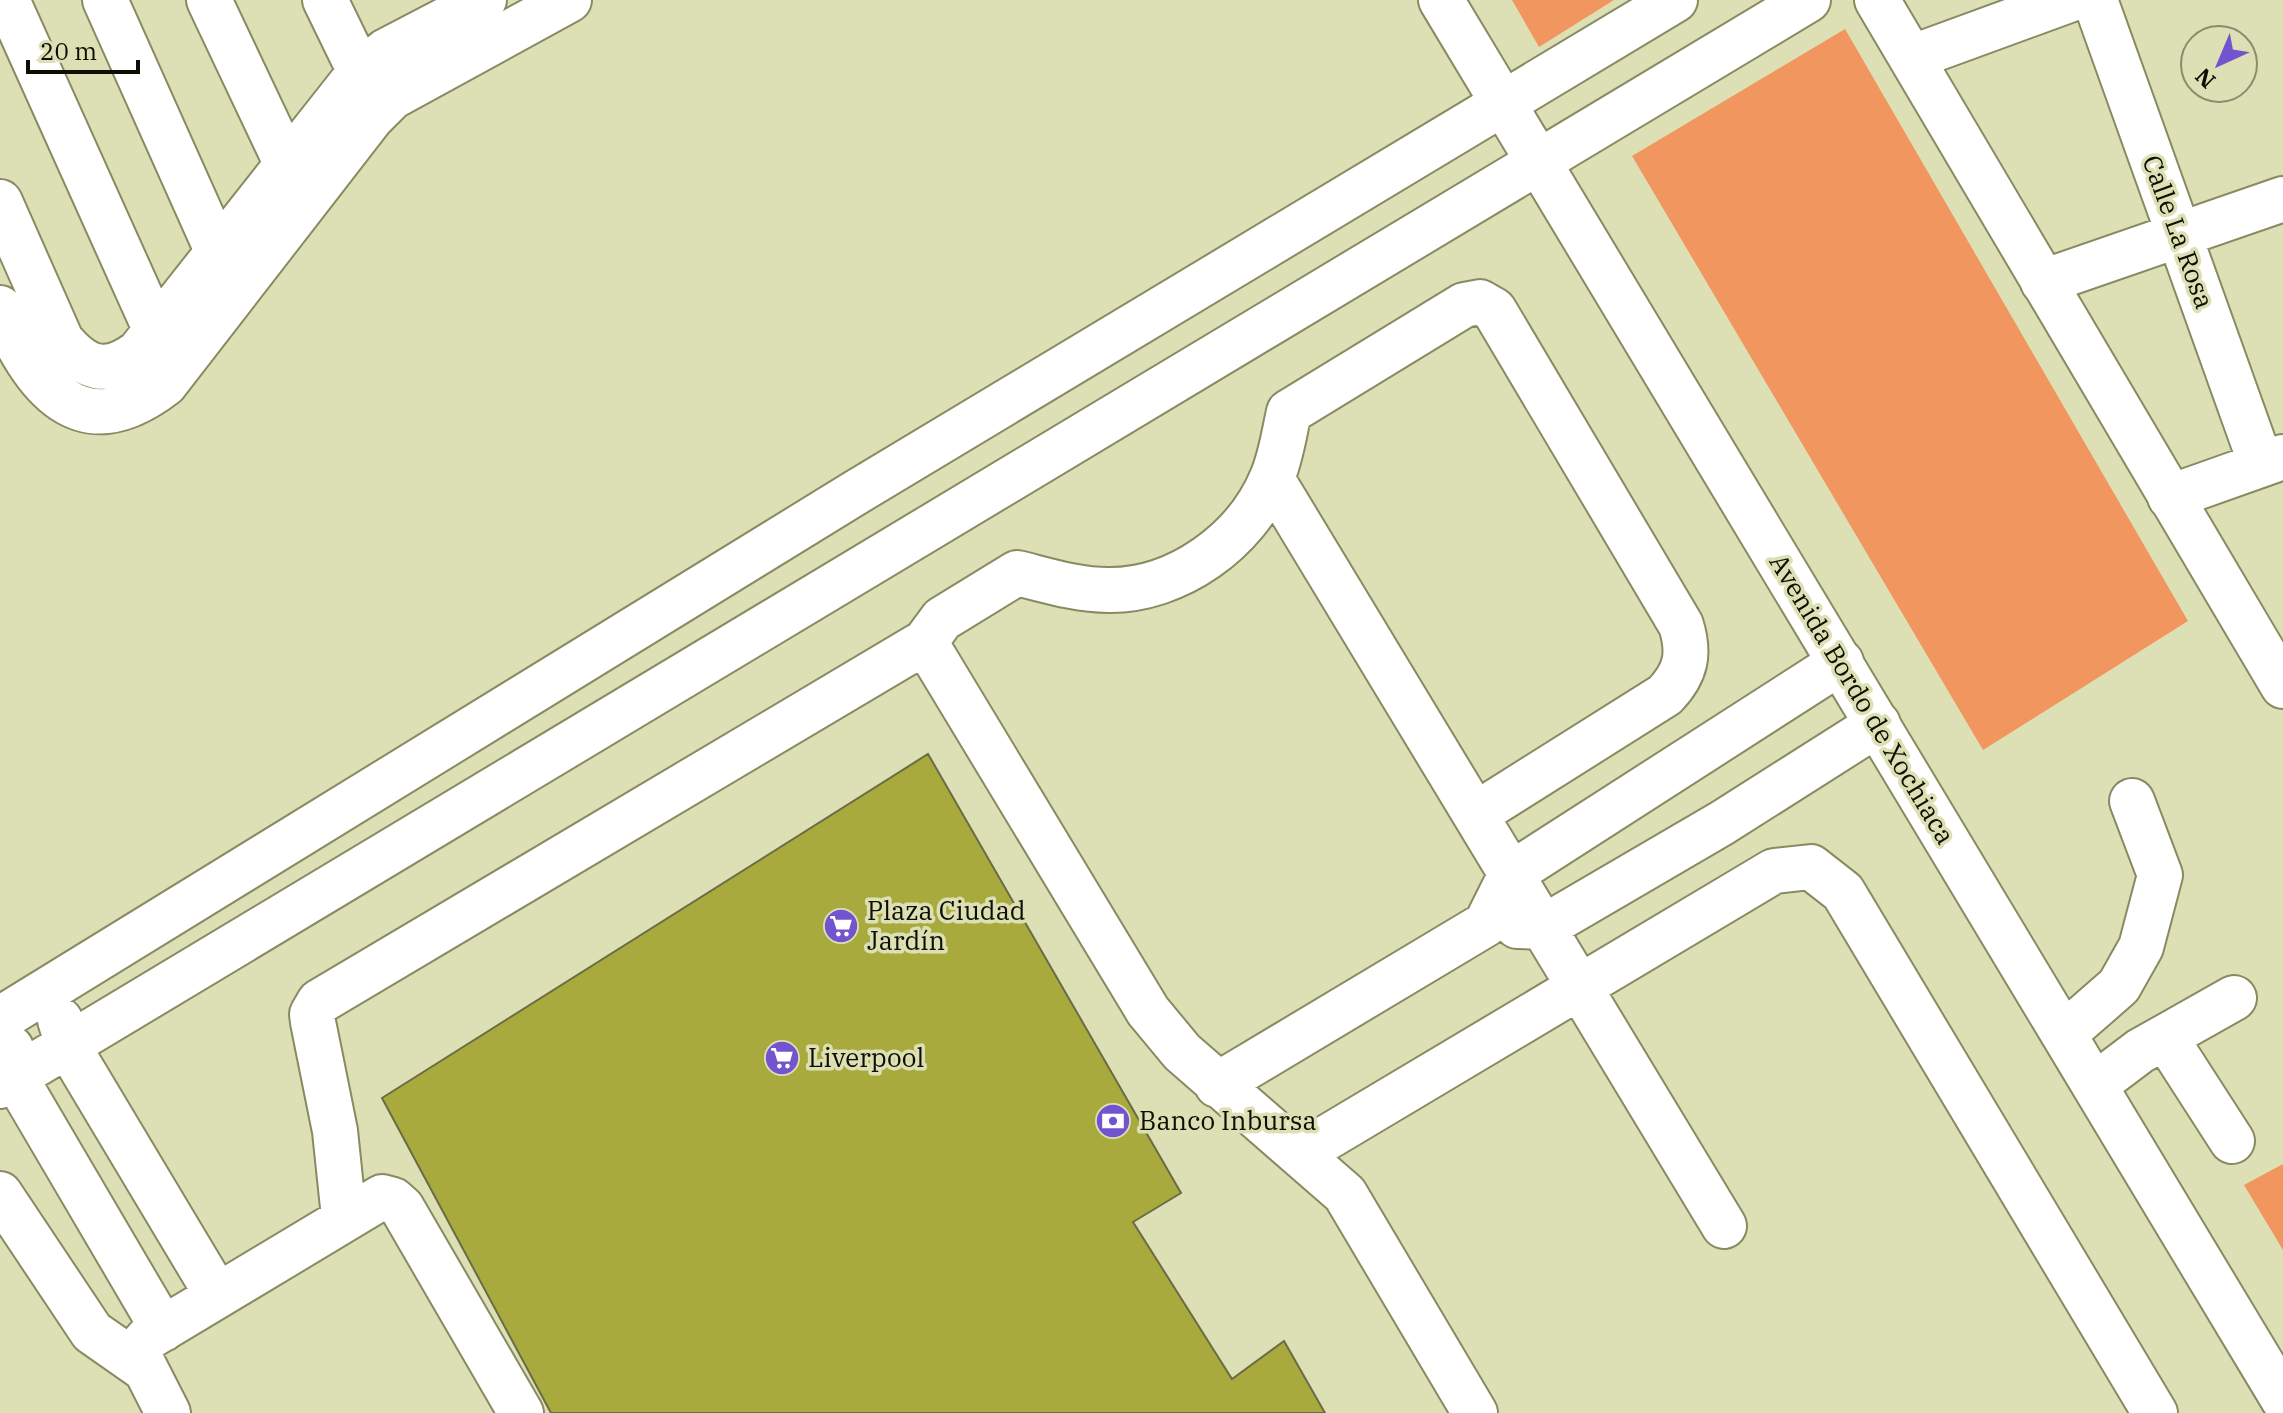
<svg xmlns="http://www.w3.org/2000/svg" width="2283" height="1413" font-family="'IBM Plex Serif',serif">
  <rect width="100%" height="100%" fill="#dde0b5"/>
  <!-- green -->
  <path fill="#f1965f" d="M1512 0H1614L1539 47Z
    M1845 29 2188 621 1983 750 1632 156Z
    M2283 1164V1250L2244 1185Z"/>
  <!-- building -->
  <path fill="#a8aa3d" stroke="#6a6c45" stroke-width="2" d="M928 754 1181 1193 1133 1222 1232 1379 1284 1341 1325 1413H551L382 1098Z"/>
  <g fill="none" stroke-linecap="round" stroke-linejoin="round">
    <!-- minor casing -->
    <g stroke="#888a61" stroke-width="48">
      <path id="minor" d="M7 0 156 331 170 353
        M105 0 228 275
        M209 0 297 186
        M325 0 360 72
        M2095 0 2261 464
        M1913 57 2069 0
        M0 202 61 340C86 370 107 376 139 352L360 72 386 51 484 0
        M2043 282 2283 199
        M0 308C34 385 79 450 165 384L371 118 392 97 569 0
        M1272 479 1724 1226
        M2170 497 2283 457
        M925 642 1148 1011 1182 1052 1345 1194 1475 1413
        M1517 926 1544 927 1722 823 1878 724
        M0 1019 855 493 1675 0
        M60 1020 68 1046 217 1295
        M2064 1034 2119 986 2141 947 2160 875 2132 801
        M2165 1037 2232 1141
        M11 1048 15 1077 163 1329
        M1217 1085 1486 924 1511 874 1841 662
        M2095 1085 2140 1051 2234 998
        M0 1086 1808 0
        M1301 1153 1774 871 1811 867 1843 892 2155 1413
        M0 1194 92 1332 142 1367
        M344 1217 335 1131 313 1022 312 1014 319 1002 925 642 942 619 1017 573C1046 580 1077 590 1108 590 1177 591 1246 541 1272 478 1281 457 1284 434 1289 412L1464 305 1480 302 1494 310 1681 625C1690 654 1686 673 1665 695L1476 814
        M168 1413 139 1356 142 1345 149 1337 382 1197 393 1200 402 1208 521 1413"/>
    </g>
    <!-- major casing -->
    <g stroke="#888a61" stroke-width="48">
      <path id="major" d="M1441 0 2283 1399
        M1877 0 2283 686"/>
    </g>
    <!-- minor -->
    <use href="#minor" stroke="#fff" stroke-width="44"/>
    <!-- major -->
    <use href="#major" stroke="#fff" stroke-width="44"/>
  </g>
  <!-- icons -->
  <defs>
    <g id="supermarket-disc" transform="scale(1.8)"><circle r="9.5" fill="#7254ce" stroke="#dde0b5"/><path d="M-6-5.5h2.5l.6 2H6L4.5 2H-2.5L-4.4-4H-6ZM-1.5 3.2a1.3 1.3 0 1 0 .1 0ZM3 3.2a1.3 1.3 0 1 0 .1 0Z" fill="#fff"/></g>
    <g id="bank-disc" transform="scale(1.8)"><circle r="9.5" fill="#7254ce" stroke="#dde0b5"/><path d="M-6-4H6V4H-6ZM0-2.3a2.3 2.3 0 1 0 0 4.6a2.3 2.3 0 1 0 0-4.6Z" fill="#fff"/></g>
  </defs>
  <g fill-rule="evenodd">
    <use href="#supermarket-disc" x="841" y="926"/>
    <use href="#supermarket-disc" x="782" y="1058"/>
    <use href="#bank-disc" x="1113" y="1121"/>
  </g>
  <g text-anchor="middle" stroke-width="7" stroke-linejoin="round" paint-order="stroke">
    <!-- street labels -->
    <g font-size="26" fill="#0e0e02" stroke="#dde0b5">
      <text transform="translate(2178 232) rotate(70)" y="9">Calle La Rosa</text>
      <text transform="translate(1862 699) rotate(59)" y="9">Avenida Bordo de Xochiaca</text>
    </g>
    <!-- poi labels -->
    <g font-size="26" fill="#0e0e02" stroke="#dde0b5" text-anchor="start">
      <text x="867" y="920">Plaza Ciudad<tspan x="867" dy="30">Jardín</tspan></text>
      <text x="808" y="1067">Liverpool</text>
      <text x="1139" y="1130">Banco Inbursa</text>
    </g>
  </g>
  <!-- north arrow -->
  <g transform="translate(2219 64) rotate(224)"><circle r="38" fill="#dde0b5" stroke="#8a8c6d" stroke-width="2"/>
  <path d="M0-6L14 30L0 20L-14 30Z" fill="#7254ce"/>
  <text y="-12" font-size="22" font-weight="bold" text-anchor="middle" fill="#0e0e02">N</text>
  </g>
  <!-- scale -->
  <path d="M28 60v12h110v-12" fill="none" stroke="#0e0e02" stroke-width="4"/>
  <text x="40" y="60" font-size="24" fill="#0e0e02" stroke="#dde0b5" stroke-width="6" paint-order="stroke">20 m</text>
</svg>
